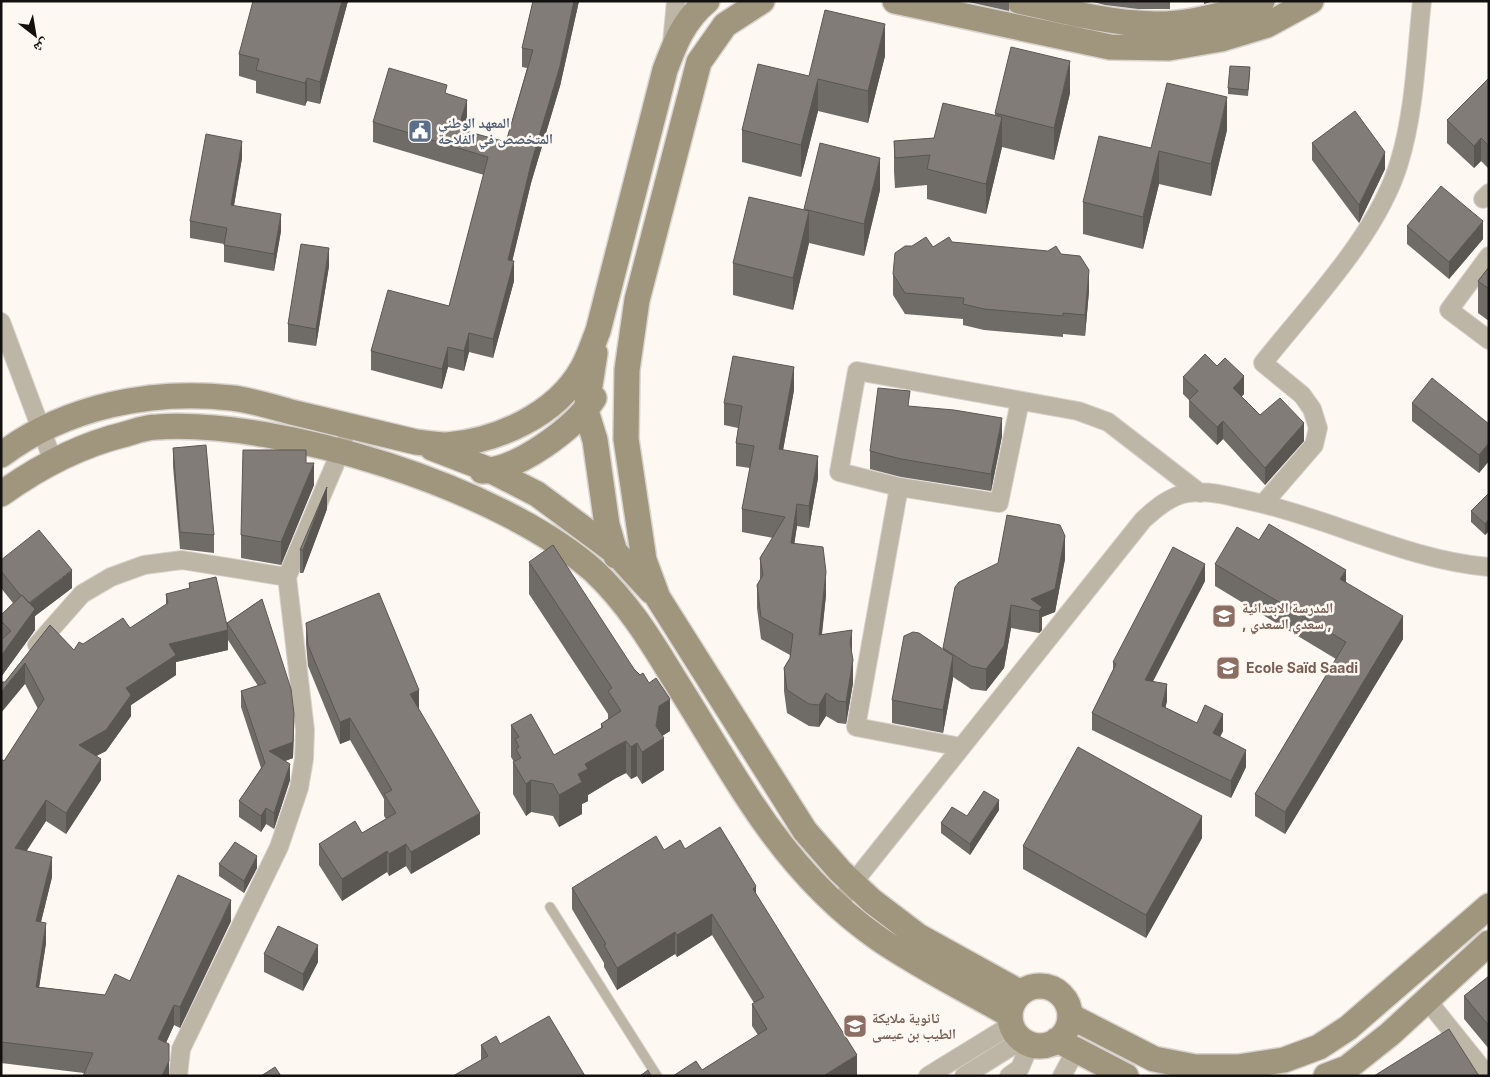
<svg xmlns="http://www.w3.org/2000/svg" width="1490" height="1077" font-family="Inter,'Noto Naskh Arabic',sans-serif">
  <rect width="100%" height="100%" fill="#fef8f2"/>
  <g fill="none" stroke-linecap="round" stroke-linejoin="round">
    <!-- lane casing -->
    <g stroke="#d8d3ce" stroke-width="11">
      <path id="lane" d="M550 907 657 1076"/>
    </g>
    <!-- street casing -->
    <g stroke="#d8d3ce" stroke-width="20">
      <path id="street" d="M672 43 676 1
        M1483 199 1489 193
        M1489 256 1449 310 1489 340
        M1 322 53 461
        M899 487 999 503 1020 401
        M1263 504 1314 445 1318 428 1312 409 1302 395 1263 363C1309 305 1378 234 1399 163 1415 111 1416 55 1422 1
        M37 645 82 594 111 577 144 565 182 560 287 577
        M961 747 856 727 899 487 839 472 857 371 1078 411 1108 422 1200 493
        M838 907 853 883 1143 520C1156 508 1170 496 1188 493 1211 490 1233 497 1255 502 1334 520 1408 560 1489 567
        M1427 1000 1488 1076
        M178 1076 181 1049 279 847 299 788 304 759 305 730 287 577 344 443
        M928 1076 1011 1025
        M964 1076 1022 1040
        M1009 1076 1020 1068 1030 1044
        M1062 1076 1076 1050"/>
    </g>
    <!-- secondary casing -->
    <g stroke="#d8d3ce" stroke-width="28">
      <path id="secondary" d="M762 1 725 25 699 62 637 300 627 370 626 439 644 560 658 598 805 831 840 871 872 901 918 936 1021 993
        M895 1 1110 47 1169 48 1221 39 1267 25 1311 1
        M1019 1C1063 11 1108 23 1154 24 1190 25 1228 14 1262 1
        M595 353 586 411 595 440 607 525 616 556
        M432 448 492 471 537 494 615 552 651 591
        M1 455C66 406 152 389 232 398 251 400 272 407 291 412 333 422 374 432 416 442 426 443 437 445 447 445 497 441 556 415 582 369 589 357 593 343 598 331L665 70C675 43 684 20 707 1
        M482 471C518 470 575 428 594 398
        M1 494C40 466 80 445 126 434 136 431 146 427 157 427 281 419 500 488 594 571 627 602 650 639 673 677 699 718 723 760 750 801 784 853 827 903 879 939 920 967 966 990 1010 1015
        M1010 1016a30 30 0 1 1 60 0a30 30 0 1 1-60 0Z
        M1070 1016 1154 1059 1195 1067H1238L1284 1060 1319 1047 1348 1028 1489 906
        M1057 1040 1126 1076
        M1326 1076 1347 1068 1390 1034 1489 943"/>
    </g>
    <!-- lane -->
    <use href="#lane" stroke="#bdb6a6" stroke-width="9"/>
    <!-- street -->
    <use href="#street" stroke="#bdb6a6" stroke-width="18"/>
    <!-- secondary -->
    <use href="#secondary" stroke="#a0957d" stroke-width="25"/>
  </g>
  <!-- wall -->
  <path fill="#6f6b66" d="M348 1 320 104 307 101 305 106 256 93V81L239 76V54Z
    M533 1H579L560 86 531 183 512 261 514 281 493 358 469 352 464 371 448 367 442 389 371 370V351L449 306 484 175 373 142V122L447 94 467 119 464 131 506 142 527 68 522 67V48Z
    M964 1H1009V11Z
    M1089 1H1170V9H1138L1105 5Z
    M885 56 868 123 818 111 801 177 742 162V130L809 76Z
    M1250 73 1248 96 1228 94V88Z
    M1489 78V169L1481 161 1474 168 1447 143V120Z
    M1070 93 1054 160 1002 147 986 214 927 199V185L895 188 894 171V141L934 138 995 115V113Z
    M1227 130 1211 196 1159 184 1143 249 1083 234V202L1151 148Z
    M1312 143 1385 169 1359 223 1312 160Z
    M242 158 234 206 281 231 274 271 224 262V244L190 238V221Z
    M880 190 864 256 809 243 793 310 733 295V263L804 210Z
    M1407 226 1483 239 1449 279 1407 244Z
    M952 242 1061 254 1089 291 1085 336 1063 334V337L984 330 963 325V319L905 314 893 295V274Z
    M329 266 316 346 288 342V324Z
    M1489 267V321L1478 313V281Z
    M1183 377 1244 394 1241 397 1260 415 1304 441 1265 485 1223 439 1217 445 1189 417V400L1183 394Z
    M794 390 783 450 818 478 809 528 797 526 794 544 826 595 822 635 852 653 853 683 846 724 838 723 826 716 819 727 809 726 787 713 784 691V668L790 658V655L761 639 757 608V585L760 580V558L773 538 742 532V509L750 468 736 466V443L738 428 724 425V403Z
    M1412 403 1489 424V461L1479 473 1412 421Z
    M910 406 1002 436 991 491 901 477 870 469V451Z
    M173 448 214 535V553L180 549 173 466Z
    M306 463 314 485 281 565 241 558V535Z
    M1489 493V531L1485 535 1471 522V511Z
    M327 509 303 573H300V550Z
    M1259 540 1346 582 1403 639 1285 834 1255 816V794L1336 659 1215 586V564Z
    M1065 559 1055 612 1042 617V630L1039 633 1011 628 1004 668 986 691 971 689 953 677 943 733 892 723V700L943 650V648Z
    M1 560 72 588 35 616V630L1 677V615L13 603 1 588Z
    M529 562 670 731 662 736 664 770 642 784 637 776 631 779 626 773 616 778 588 795V801L582 804V814L559 827 553 816 531 812 526 816 513 794V762H514L511 757V725L554 755 601 728V724L608 719V714L529 594Z
    M1205 581 1152 681 1167 701 1165 708 1197 723 1223 731 1220 737 1246 767 1231 798 1092 730V713L1113 670V662Z
    M189 583 227 628V623L262 599 294 730 293 758 285 761 290 780 274 829 266 824 261 832 239 817V801L261 768 241 707V691L258 686 228 640V650L176 662V675L131 705V716L106 751 96 756 101 780 66 834 46 821 26 851 52 877 41 922 46 943 39 987 105 995 231 921 180 1028 174 1025 166 1043 169 1076 84 1073 1 1063V759L4 761 38 709 25 684 5 682 50 625 74 650 83 644 130 628 166 605V594L189 589Z
    M306 623 419 710 480 834 411 874 406 866 389 876 387 872 342 901 319 865V844L362 833 386 819 384 816V799L350 740 340 744 308 666 306 644Z
    M999 810 970 855 941 833V823L967 816Z
    M1202 838 1146 938 1023 869V846Z
    M685 849 756 894 857 1076 702 1070 758 1035 752 1026V1004L754 1003 712 935 677 957 675 954 617 990 604 967V963L572 909V888L664 850Z
    M219 864 257 868 244 893 219 876Z
    M264 954 318 962 303 991 264 972Z
    M1489 976V1049L1464 1019V996Z
    M500 1044 585 1076 481 1060V1045Z"/>
  <!-- shaded-wall -->
  <path fill="#5a5753" d="M342 1H348L320 104V82Z
    M574 1H579L560 86 531 183 508 279V260L531 164Z
    M1204 1H1214L1204 4Z
    M885 24V56L868 123V91Z
    M1070 61V93L1054 160V128Z
    M307 78V101L305 106V83Z
    M818 79V111L801 177V145Z
    M1227 97V130L1211 196V164Z
    M467 100V119L458 149V129Z
    M1002 117V147L986 214V184Z
    M1481 138V161L1474 168V146Z
    M242 141V158L231 222V205Z
    M1159 151V184L1143 249V217Z
    M1385 152V169L1359 223V205Z
    M880 158V190L864 256V224Z
    M809 211V243L793 310V278Z
    M281 214V231L274 271V254Z
    M1483 221V239L1449 279V262Z
    M329 248V266L316 346V329Z
    M514 261V281L493 358V339Z
    M1089 270V291L1085 336V315Z
    M469 333V352L464 371V351Z
    M448 347V367L442 389V369Z
    M794 367V390L779 472V449Z
    M1244 376V394L1233 405V388Z
    M1002 418V436L991 491V474Z
    M1223 421V439L1217 445V427Z
    M1304 423V441L1265 485V468Z
    M1489 443V461L1479 473V455Z
    M818 456V478L809 528V506Z
    M314 463V485L281 565V542Z
    M327 487V509L303 573V550Z
    M797 504V526L791 566V543Z
    M1489 519V531L1485 535V524Z
    M1065 536V559L1055 612 1042 617V630L1039 633V611L1031 599Z
    M1205 564V581L1145 697V680Z
    M72 570V588L35 616V630L1 677V656L28 605Z
    M1346 570V592L1340 579Z
    M826 572V595L819 658V635Z
    M1011 605V628L1004 668 986 691V669Z
    M1403 616V639L1285 834V812Z
    M228 630V650L176 662V675L131 705V716L106 751 79 765V745L126 688 169 644Z
    M852 630V653L850 643Z
    M953 656V679L943 733V710Z
    M853 660V683L846 724V702Z
    M25 663V684L1 713V692Z
    M1167 684V701L1162 723V706Z
    M419 690V711L410 694Z
    M826 693V716L819 727V705Z
    M670 699V731L659 738H664V770L642 784V752L656 726 659 706Z
    M294 714 293 758 269 767V751Z
    M1223 714V731L1213 750V733Z
    M350 718V740L340 744V722Z
    M626 741V773L616 778 588 795V801L582 804V814L559 827V795L578 774 585 764 616 746Z
    M637 743V776L631 779V747Z
    M1246 750V767L1231 798V781Z
    M101 759V780L66 834V813Z
    M290 764V780L274 829V813Z
    M531 780V812L526 816V784Z
    M46 800V821L15 869V848Z
    M999 800V810L970 855V844Z
    M266 808V824L261 832V816Z
    M480 813V834L411 874V852Z
    M1202 816V838L1146 938V915Z
    M406 844V866L389 876V854Z
    M387 851V872L342 901V879Z
    M257 856V868L244 893V881Z
    M52 857V877L36 942V921Z
    M756 886V908L753 889Z
    M231 900V921L180 1028V1007Z
    M712 914V935L677 957V935Z
    M46 923V943L36 1007V987Z
    M675 932V954L617 990V968Z
    M318 945V962L303 991V974Z
    M174 1005V1025L158 1060V1039Z
    M857 1055V1076H825V1075Z
    M169 1061V1076H162Z"/>
  <!-- building -->
  <path fill="#817c77" stroke="#5a5753" d="M253 1H342L320 82 307 78 305 83 256 70 259 59 239 54Z
    M533 1H574L560 66 531 164 508 260 514 261 493 339 469 333 464 351 448 347 442 369 371 351 388 290 449 306 488 157 373 122 389 68 447 85 445 93 467 100 458 129 506 142 533 50 522 48Z
    M825 10 885 24 868 91 818 79 801 145 742 130 758 64 809 76Z
    M1011 47 1070 61 1054 128 995 113Z
    M1230 66 1250 67 1248 90 1228 88Z
    M1489 78V146L1481 138 1474 146 1447 120Z
    M1167 83 1227 97 1211 164 1159 151 1143 217 1083 202 1099 136 1151 148Z
    M943 103 1002 117 986 184 927 169 930 155 895 158 894 141 934 138Z
    M1355 111 1385 152 1359 205 1312 143Z
    M206 134 242 141 231 205 281 214 274 254 224 245 227 228 190 221Z
    M820 143 880 158 864 224 804 209Z
    M1441 186 1483 221 1449 262 1407 226Z
    M749 197 809 211 793 278 733 263Z
    M926 237 933 247 949 237 952 242 1048 251 1056 246 1061 254 1080 256 1089 270 1085 315 1063 313V316L984 309 963 304 964 298 905 293 893 274 895 253 905 246H912Z
    M301 244 329 248 316 329 288 324Z
    M1489 267V289L1478 281Z
    M1205 354 1217 366 1225 358 1244 376 1233 388 1260 415 1280 398 1304 423 1265 468 1223 421 1217 427 1189 400 1198 391 1183 377Z
    M733 356 794 367 779 449 818 456 809 506 797 504 791 543 823 547 826 572 819 635 852 630 850 643 853 660 846 702 838 701 826 693 819 705 809 704 787 690 784 668 790 658 793 634 761 617 757 585 763 575 760 558 785 517 742 509 754 446 736 443 742 406 724 403Z
    M1432 378 1489 424V443L1479 455 1412 403Z
    M878 388 910 391 908 406 954 410 1002 418 991 474 901 459 870 451Z
    M206 445 214 535 180 532 173 448Z
    M243 450H306V463H314L281 542 241 535Z
    M327 487 303 550H300Z
    M1489 493V519L1485 524 1471 511Z
    M1007 515 1060 525 1065 536 1055 589 1031 599 1042 607 1039 611 1011 605 1004 646 986 669 971 666 943 648 955 587 959 582 998 563Z
    M1269 524 1346 570 1340 579 1403 616 1285 812 1255 794 1346 642 1215 564 1237 527 1259 540Z
    M39 530 72 570 29 603 22 595 21 596 1 571V560Z
    M553 545 634 669 640 675 643 673 649 683 656 678 670 699 659 706 656 726 664 738 642 752 637 743 631 747 626 741 616 746 585 764 588 769 578 774 582 782 559 795 553 784 531 780 526 784 513 762 521 758 516 749 519 747 515 739 519 737 511 725 531 714 554 755 603 727 601 724 621 711 608 691 612 688 529 562Z
    M1173 547 1205 564 1145 680 1167 684 1162 706 1197 723 1205 705 1223 714 1213 733 1246 750 1231 781 1092 713 1116 664 1113 662Z
    M216 577 228 630 169 644 176 655 126 688 131 695 106 730 79 745 101 759 66 813 46 800 15 848 52 857 36 921 46 923 36 987 105 995 115 974 130 981 178 875 231 900 180 1007 174 1005 158 1039 169 1044V1061L162 1076H83L93 1053 1 1042V759L4 761 44 699 25 663 1 692V682H5L50 625 74 650 79 642 83 644 123 618 130 628 168 603 166 594 190 588 189 583Z
    M379 593 419 690 410 694 480 813 411 852 406 844 389 854 387 851 342 879 319 844 355 821 362 833 396 813 384 794 392 790 350 718 340 722 308 645 306 623Z
    M22 595 35 609 1 656V640L11 631 1 621V615Z
    M262 599 291 689 294 714 293 742 269 751 290 764 274 813 266 808 261 816 239 801 265 763 241 691 266 683 227 623Z
    M913 632 919 633 953 656 943 710 892 700 904 636Z
    M1078 747 1202 816 1146 915 1023 846Z
    M984 791 999 800 970 844 941 823 952 807 967 816Z
    M720 827 756 886 753 889 857 1055 825 1075 826 1076H673L696 1061 702 1070 767 1029 752 1004 764 997 712 914 677 935 675 932 617 968 604 945 606 944 572 888 656 836 664 850 680 840 685 849Z
    M235 842 257 856 244 881 219 864Z
    M278 926 318 945 303 974 264 954Z
    M1489 976V1026L1464 996Z
    M549 1016 585 1076H453L488 1056 481 1045 496 1036 500 1044Z
    M1449 1029 1479 1076H1374Z
    M275 1067 281 1076H261Z
    M648 1070 651 1076H640Z"/>
  <!-- icons -->
  <defs>
    <g id="civic-square" transform="scale(1.25)"><rect x="-9" y="-9" width="18" height="18" rx="4" fill="#5c6f8a" stroke="#fef8f2"/><path d="M-.6-6.5H3V-4.5H.6V-3L4-1V1h2V6H-6V1h2V-1L-.6-3ZM-1.2 2.5V6h2.4V2.5Z" fill="#fff"/></g>
    <g id="school-square" transform="scale(1.25)"><rect x="-9" y="-9" width="18" height="18" rx="4" fill="#8d6e63" stroke="#fef8f2"/><path d="M0-5L7-2L0 1L-7-2ZM-4 1L0 2.5L4 1V4Q0 6-4 4Z" fill="#fff"/></g>
  </defs>
  <g fill-rule="evenodd">
    <use href="#civic-square" x="420" y="131"/>
    <use href="#school-square" x="1224" y="616"/>
    <use href="#school-square" x="1228" y="668"/>
    <use href="#school-square" x="855" y="1026"/>
  </g>
  <g text-anchor="middle" stroke-width="5" stroke-linejoin="round" paint-order="stroke">
    <!-- service labels -->
    <g font-size="14" font-weight="bold" fill="#4e5e75" stroke="#fef8f2" text-anchor="start">
      <text x="438" y="128">المعهد الوطني<tspan x="438" dy="16">المتخصص في الفلاحة</tspan></text>
    </g>
    <!-- education labels -->
    <g font-size="14" font-weight="bold" fill="#785e54" stroke="#fef8f2" text-anchor="start">
      <text x="1242" y="613">المدرسة الابتدائية<tspan x="1242" dy="16">, سعدي السعدي ,</tspan></text>
      <text x="1246" y="673">Ecole Saïd Saadi</text>
      <text x="872" y="1023">ثانوية ملايكة<tspan x="872" dy="16">الطيب بن عيسى</tspan></text>
    </g>
  </g>
  <!-- border -->
  <rect width="1490" height="1077" fill="none" stroke="#13110f" stroke-width="5"/>
  <!-- north arrow -->
  <g transform="translate(35 35) rotate(149)" stroke="#fef8f2" stroke-width="4" paint-order="stroke">
  <path d="M0-4L9 19L0 12L-9 19Z" fill="#13110f"/>
  <text y="-8" font-size="14" font-weight="bold" text-anchor="middle" fill="#13110f">ش</text>
  </g>
</svg>
